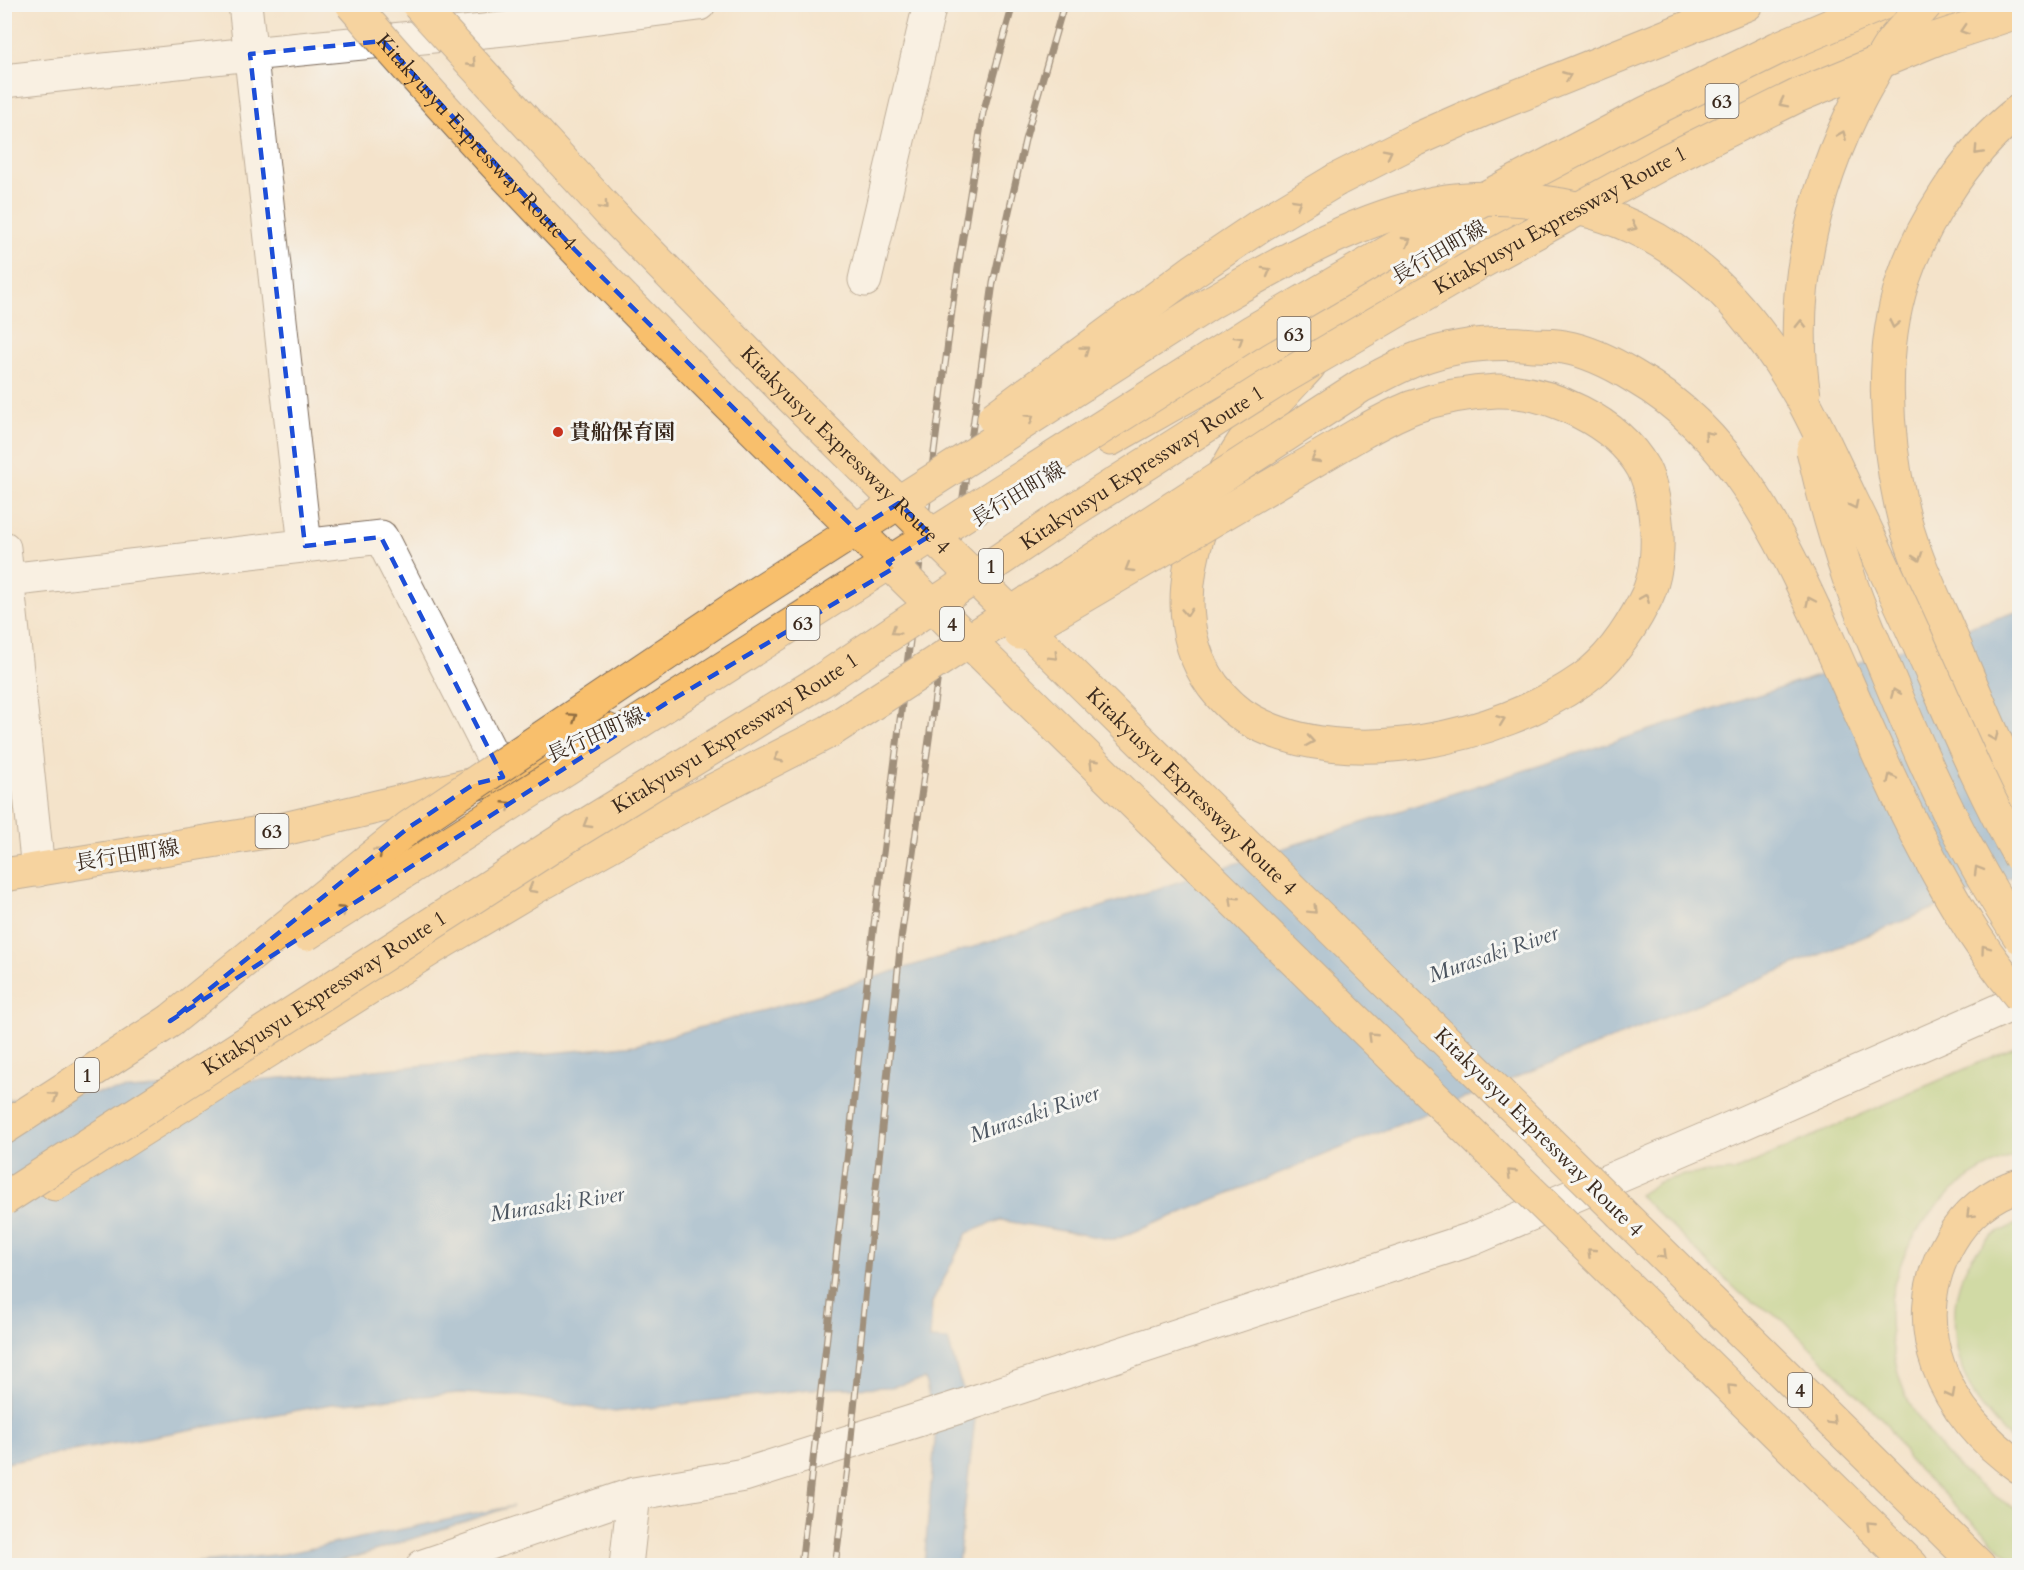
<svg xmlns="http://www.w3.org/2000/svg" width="2024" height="1570" font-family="Cardo,'Noto Serif JP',serif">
  <rect width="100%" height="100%" fill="#f6f6f2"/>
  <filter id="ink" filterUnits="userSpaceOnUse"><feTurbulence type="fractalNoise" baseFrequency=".0167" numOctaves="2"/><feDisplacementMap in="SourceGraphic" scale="12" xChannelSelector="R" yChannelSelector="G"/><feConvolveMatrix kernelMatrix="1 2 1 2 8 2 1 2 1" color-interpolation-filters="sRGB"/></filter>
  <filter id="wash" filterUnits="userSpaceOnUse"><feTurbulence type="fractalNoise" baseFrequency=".008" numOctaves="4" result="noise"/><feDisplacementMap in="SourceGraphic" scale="24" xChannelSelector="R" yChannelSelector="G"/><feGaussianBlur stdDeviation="1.35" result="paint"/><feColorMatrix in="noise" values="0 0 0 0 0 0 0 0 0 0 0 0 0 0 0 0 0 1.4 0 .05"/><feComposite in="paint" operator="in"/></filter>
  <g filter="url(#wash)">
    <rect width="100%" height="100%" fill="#f4e3cb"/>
    <!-- green -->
    <path fill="#a7ce79" stroke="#717c4c" stroke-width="1.5" d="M2019 1045V1155C1951 1173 1895 1239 1890 1311 1889 1338 1897 1380 1910 1404 1914 1412 1920 1420 1925 1427 1952 1467 1978 1487 2019 1511V1566L1907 1459 1902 1448 1884 1421 1782 1319 1741 1294 1639 1195 1659 1182 1684 1175 1734 1171Z
      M2019 1223V1450C2007 1435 1985 1414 1975 1397 1949 1351 1943 1284 1984 1243 1994 1233 2007 1228 2019 1223Z"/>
    <!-- water -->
    <path fill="#6ba4da" stroke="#53677c" stroke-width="1.5" d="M2019 611V874L1114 1240 1000 1220 967 1233 932 1303 930 1339 948 1340 960 1381 975 1419 958 1565H924L936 1429 925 1379 891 1387 809 1389 615 1412 520 1396 459 1393 332 1404 5 1463 4 1100 333 1074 636 1045 804 999 1048 924Z
      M513 1506 356 1557 320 1565H170L284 1554Z"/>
  </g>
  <g filter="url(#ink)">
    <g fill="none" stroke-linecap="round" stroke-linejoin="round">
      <!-- minor casing -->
      <g stroke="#7c6b5b" stroke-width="35">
        <path id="minor" d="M245 4 305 546
          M4 81 250 54 514 28 699 4
          M865 280 930 4
          M4 548 38 870
          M8 580 381 537 503 777
          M423 1566 634 1494 744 1475 962 1406 1472 1239 1727 1130 2020 1001
          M626 1566 634 1494"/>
      </g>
      <!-- primary casing -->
      <g stroke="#7c6b5b" stroke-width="35">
        <path id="primary" d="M1518 208 1723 100 1887 28 1956 4
          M1111 439 1402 273
          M4 875 284 829 503 777 607 730"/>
      </g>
      <!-- motorway casing -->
      <g stroke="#7c6b5b" stroke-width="35">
        <path id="motorway" d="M2020 110C1990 133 1965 163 1945 195 1928 221 1913 250 1903 280 1880 351 1885 433 1901 505 1910 548 1931 591 1949 632 1972 686 1994 741 2020 794
          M1336 180 1413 141 1490 107 1747 4
          M1348 328 1408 280 1497 219
          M1309 366C1284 393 1256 421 1237 452 1195 519 1162 615 1213 686 1223 699 1237 713 1252 721 1347 772 1498 739 1583 679 1610 660 1629 631 1644 602 1655 582 1658 555 1657 532 1655 511 1653 487 1643 468 1617 422 1549 390 1497 391 1470 392 1439 398 1413 407 1397 413 1381 422 1366 430
          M4 1128 170 1021
          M55 1184 434 947 537 886 659 818 830 731
          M2020 1185C1990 1193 1965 1215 1950 1241 1901 1326 1945 1415 2020 1467
          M1621 1213 1979 1566
          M1568 1228 1912 1566"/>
      </g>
      <!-- minor -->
      <use href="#minor" stroke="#fff" stroke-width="33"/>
      <!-- primary -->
      <use href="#primary" stroke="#f8bf6c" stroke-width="33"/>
      <!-- motorway -->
      <use href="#motorway" stroke="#f8bf6c" stroke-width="33"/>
      <!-- rail casing -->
      <g stroke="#3b2a1e" stroke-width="7">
        <path id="rail" d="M801 1566 871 948 955 287 983 113 1013 4
          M835 1566 848 1468 901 939 993 283 1025 140 1064 4"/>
      </g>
      <!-- rail -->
      <use href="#rail" stroke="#f6f6f2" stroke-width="4.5" stroke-dasharray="14" stroke-linecap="butt"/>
      <!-- motorway-bridge casing -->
      <g stroke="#7c6b5b" stroke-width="35" stroke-linecap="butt">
        <g id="motorway-bridge">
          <path id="s1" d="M352 4C533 215 732 409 930 603 1143 812 1355 1020 1568 1228"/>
          <path id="s2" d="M418 4 612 215 785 391 1621 1213"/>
          <path d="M1804 396C1787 287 1817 172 1871 78 1878 66 1884 53 1892 42 1902 29 1915 17 1926 4"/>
          <path d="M994 418 1193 271 1261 225 1336 180"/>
          <path d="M1813 450C1823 494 1835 538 1850 581 1861 614 1876 646 1889 678 1926 768 1966 856 2020 937"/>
          <path d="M1020 633 1366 430"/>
          <path d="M830 731 1361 386C1379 377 1398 366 1417 359 1454 345 1494 341 1533 345 1543 345 1554 345 1564 347 1588 351 1614 364 1635 377 1732 433 1780 535 1825 633 1852 693 1877 753 1906 812 1938 876 1973 941 2020 996"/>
          <path d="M306 934 1253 331 1447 218 1644 114 1778 48 1881 4"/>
          <path d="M170 1021 408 828 751 597 1210 303C1279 264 1356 218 1435 203 1476 195 1521 198 1562 205 1678 226 1749 305 1805 404 1821 434 1835 466 1850 497 1881 560 1910 624 1939 689 1964 746 1989 803 2020 857"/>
          <path id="s3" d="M4 1199 568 836 821 681 1069 513 1272 384 1474 266 1666 161 1797 96 1938 38 2020 11"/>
        </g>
      </g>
      <!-- motorway-bridge -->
      <use href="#motorway-bridge" stroke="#f8bf6c" stroke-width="33"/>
    </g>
    <!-- one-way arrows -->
    <defs><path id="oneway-chevron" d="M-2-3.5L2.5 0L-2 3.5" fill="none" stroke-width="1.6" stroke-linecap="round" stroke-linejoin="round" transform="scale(1.5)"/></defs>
    <g stroke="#906d41">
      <use href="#oneway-chevron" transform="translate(1964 30) rotate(162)"/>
      <use href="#oneway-chevron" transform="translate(472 63) rotate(47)"/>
      <use href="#oneway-chevron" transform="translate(1567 76) rotate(-22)"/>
      <use href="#oneway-chevron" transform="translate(1783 103) rotate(153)"/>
      <use href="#oneway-chevron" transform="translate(1842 135) rotate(-67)"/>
      <use href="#oneway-chevron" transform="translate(1978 151) rotate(133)"/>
      <use href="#oneway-chevron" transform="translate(1388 153) rotate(-27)"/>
      <use href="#oneway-chevron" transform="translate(1297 203) rotate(-31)"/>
      <use href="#oneway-chevron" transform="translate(604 206) rotate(47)"/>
      <use href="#oneway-chevron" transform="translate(1633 227) rotate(23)"/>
      <use href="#oneway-chevron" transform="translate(1407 241) rotate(-30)"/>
      <use href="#oneway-chevron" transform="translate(1267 271) rotate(-29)"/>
      <use href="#oneway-chevron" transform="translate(1801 324) rotate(-89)"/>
      <use href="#oneway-chevron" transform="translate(1894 324) rotate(102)"/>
      <use href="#oneway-chevron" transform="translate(1239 340) rotate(-32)"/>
      <use href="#oneway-chevron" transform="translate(1085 350) rotate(-36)"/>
      <use href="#oneway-chevron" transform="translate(1030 418) rotate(-33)"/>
      <use href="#oneway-chevron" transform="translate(1708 435) rotate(-131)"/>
      <use href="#oneway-chevron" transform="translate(1315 459) rotate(150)"/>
      <use href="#oneway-chevron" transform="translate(1854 505) rotate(63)"/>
      <use href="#oneway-chevron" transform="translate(1918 557) rotate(71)"/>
      <use href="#oneway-chevron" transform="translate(1129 568) rotate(149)"/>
      <use href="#oneway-chevron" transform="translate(1645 598) rotate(-68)"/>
      <use href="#oneway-chevron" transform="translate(1810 601) rotate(-115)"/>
      <use href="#oneway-chevron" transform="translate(1187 612) rotate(86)"/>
      <use href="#oneway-chevron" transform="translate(895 631) rotate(146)"/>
      <use href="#oneway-chevron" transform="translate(1054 656) rotate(45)"/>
      <use href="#oneway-chevron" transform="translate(1895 693) rotate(-112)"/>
      <use href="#oneway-chevron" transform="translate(573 717) rotate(-34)"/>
      <use href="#oneway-chevron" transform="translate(1501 720) rotate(-21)"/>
      <use href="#oneway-chevron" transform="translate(1994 737) rotate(67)"/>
      <use href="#oneway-chevron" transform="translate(1310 741) rotate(9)"/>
      <use href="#oneway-chevron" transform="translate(778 758) rotate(153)"/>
      <use href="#oneway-chevron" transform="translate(1093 763) rotate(-136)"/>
      <use href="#oneway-chevron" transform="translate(1891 778) rotate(-115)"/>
      <use href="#oneway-chevron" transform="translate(508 805) rotate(-33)"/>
      <use href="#oneway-chevron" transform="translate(587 824) rotate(149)"/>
      <use href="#oneway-chevron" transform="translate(379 852) rotate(-39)"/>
      <use href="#oneway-chevron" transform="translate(1978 870) rotate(-120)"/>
      <use href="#oneway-chevron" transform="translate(532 889) rotate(150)"/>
      <use href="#oneway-chevron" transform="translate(1233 900) rotate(-136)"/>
      <use href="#oneway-chevron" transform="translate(343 910) rotate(-33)"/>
      <use href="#oneway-chevron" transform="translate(1313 910) rotate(45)"/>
      <use href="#oneway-chevron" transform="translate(1985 949) rotate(-126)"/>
      <use href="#oneway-chevron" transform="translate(1372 1036) rotate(-136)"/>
      <use href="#oneway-chevron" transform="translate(54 1096) rotate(-33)"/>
      <use href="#oneway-chevron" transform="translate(1511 1173) rotate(-136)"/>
      <use href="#oneway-chevron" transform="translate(1970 1214) rotate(135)"/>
      <use href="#oneway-chevron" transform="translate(1591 1252) rotate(-136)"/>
      <use href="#oneway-chevron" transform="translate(1663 1255) rotate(45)"/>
      <use href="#oneway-chevron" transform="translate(1731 1388) rotate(-136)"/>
      <use href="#oneway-chevron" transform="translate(1951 1394) rotate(62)"/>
      <use href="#oneway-chevron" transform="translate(1832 1421) rotate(45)"/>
      <use href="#oneway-chevron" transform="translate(1870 1525) rotate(-136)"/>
    </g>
  </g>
  <!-- marked area -->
  <path d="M0 0H2024V1570H0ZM383 41 575 250 856 530 899 503 931 535 888 562 894 568 665 704 170 1021 408 828 474 784 503 777 381 537 305 546 250 54Z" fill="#f4e3cb" fill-opacity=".55" fill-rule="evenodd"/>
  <path fill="none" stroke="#1d4ed8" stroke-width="4.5" stroke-dasharray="12 8" stroke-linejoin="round" d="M383 41 575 250 856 530 899 503 931 535 888 562 894 568 665 704 170 1021 408 828 474 784 503 777 381 537 305 546 250 54Z"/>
  <!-- markers -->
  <circle fill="#c8321e" stroke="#f6f6f2" stroke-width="2" cx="558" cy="432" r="6"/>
  <g text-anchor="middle" stroke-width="6" stroke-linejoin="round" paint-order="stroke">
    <!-- shield labels -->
    <g fill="#f6f6f2" stroke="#73675e" stroke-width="1.5">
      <rect x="1705.5" y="84" width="33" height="34" rx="4.5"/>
      <rect x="1277.5" y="317" width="33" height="34" rx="4.5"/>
      <rect x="979" y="549" width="24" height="34" rx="4.5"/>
      <rect x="786.5" y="606" width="33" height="34" rx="4.5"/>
      <rect x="940" y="607" width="24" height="34" rx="4.5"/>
      <rect x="255.5" y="814" width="33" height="34" rx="4.5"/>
      <rect x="75" y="1058" width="24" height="34" rx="4.5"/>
      <rect x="1788" y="1373" width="24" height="34" rx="4.5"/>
    </g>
    <g font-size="20" font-weight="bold" fill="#3b2a1e">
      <text x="1722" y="108">63</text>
      <text x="1294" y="341">63</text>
      <text x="991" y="573">1</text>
      <text x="803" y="630">63</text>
      <text x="952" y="631">4</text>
      <text x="272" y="838">63</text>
      <text x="87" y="1082">1</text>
      <text x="1800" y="1397">4</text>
    </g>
    <!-- street labels -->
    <g font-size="21" fill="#3b2a1e" stroke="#f6f6f2">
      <text dy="7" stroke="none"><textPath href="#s1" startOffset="186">Kitakyusyu Expressway Route 4</textPath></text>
      <text dy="7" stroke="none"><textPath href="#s3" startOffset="1839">Kitakyusyu Expressway Route 1</textPath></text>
      <text transform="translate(1439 252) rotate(-30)" y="7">長行田町線</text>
      <text dy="7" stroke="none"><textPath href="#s2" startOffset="618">Kitakyusyu Expressway Route 4</textPath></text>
      <text dy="7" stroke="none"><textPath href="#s3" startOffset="1353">Kitakyusyu Expressway Route 1</textPath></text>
      <text transform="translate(1018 494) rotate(-31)" y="7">長行田町線</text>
      <text dy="7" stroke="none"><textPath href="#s3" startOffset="867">Kitakyusyu Expressway Route 1</textPath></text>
      <text transform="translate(596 735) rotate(-24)" y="7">長行田町線</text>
      <text dy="7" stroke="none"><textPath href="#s2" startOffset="1104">Kitakyusyu Expressway Route 4</textPath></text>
      <text transform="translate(127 855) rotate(-9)" y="7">長行田町線</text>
      <text dy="7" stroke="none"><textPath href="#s3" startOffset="381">Kitakyusyu Expressway Route 1</textPath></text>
      <text transform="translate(1539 1132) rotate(45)" y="7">Kitakyusyu Expressway Route 4</text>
    </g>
    <!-- poi labels -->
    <g font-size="21" font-weight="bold" fill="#3b2a1e" stroke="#f6f6f2" text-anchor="start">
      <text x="570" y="439">貴船保育園</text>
    </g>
    <!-- water labels -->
    <g font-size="22" font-style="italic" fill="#4c5560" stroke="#f6f6f2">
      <text transform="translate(1493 953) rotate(-19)" y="8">Murasaki River</text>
      <text transform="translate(1034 1113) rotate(-19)" y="8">Murasaki River</text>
      <text transform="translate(557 1203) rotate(-9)" y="8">Murasaki River</text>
    </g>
  </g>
  <!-- margin -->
  <rect width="2024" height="1570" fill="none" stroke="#f6f6f2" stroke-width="24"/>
</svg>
